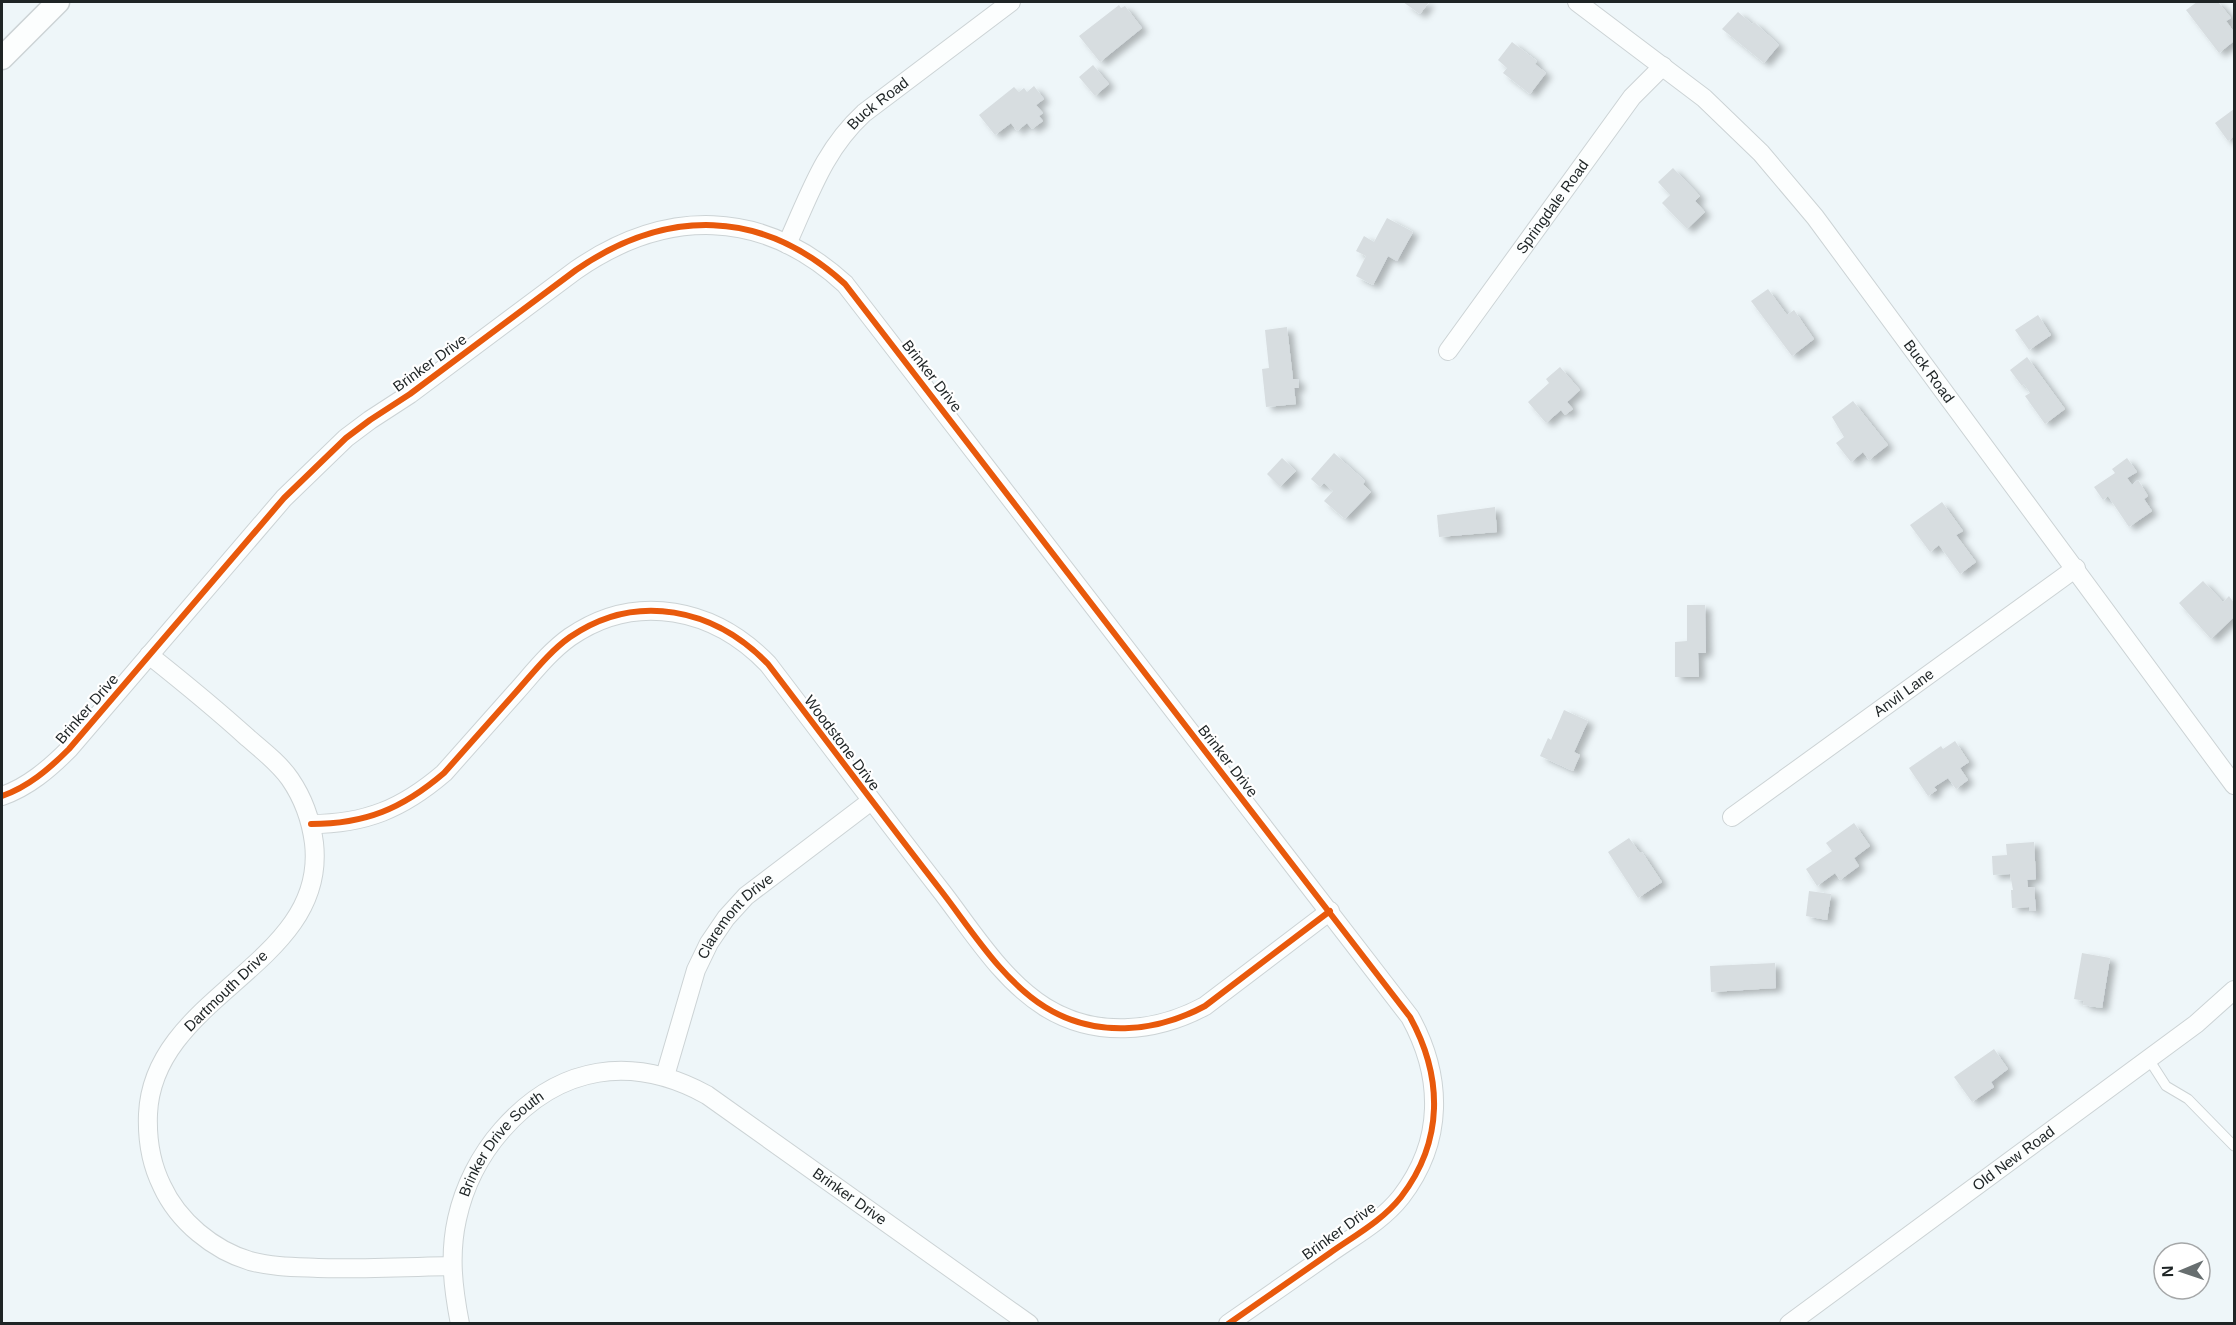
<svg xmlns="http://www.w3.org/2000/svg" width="2236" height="1325" font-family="Arial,sans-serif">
  <defs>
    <filter id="shadow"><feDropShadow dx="6" dy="4" stdDeviation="3" flood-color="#0004"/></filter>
  </defs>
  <rect width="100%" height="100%" fill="#eef6f9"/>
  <!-- building -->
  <path fill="#d7dde0" filter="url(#shadow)" d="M1403 2H1429L1420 14Z
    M2197 2H2218L2231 18 2226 21 2234 32V41L2219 53 2186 10Z
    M1119 5 1121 8 1125 6 1142 28 1100 62 1079 36Z
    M1738 12 1752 24 1754 22 1779 45 1764 63 1722 29Z
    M1512 42 1537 61 1535 64 1546 73 1530 94 1503 73 1507 68 1498 60Z
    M1093 65 1109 84 1095 96 1079 77Z
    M1034 86 1044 99 1036 105 1043 113 1039 116 1043 121 1032 129 1027 123 1017 131 1011 123 995 135 979 115 1014 87 1019 92 1024 88 1027 92Z
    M2234 109V136L2228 141 2215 123Z
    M1673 168 1700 196 1695 201 1705 212 1687 229 1662 203 1670 195 1658 182Z
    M1387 218 1413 232 1397 261 1388 256 1373 285 1356 276 1366 256 1356 251 1364 236 1374 242Z
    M1768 289 1787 315 1794 310 1814 339 1792 356 1751 301Z
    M2038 315 2051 335 2029 350 2015 330Z
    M1287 327 1293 379H1298L1299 388H1294L1296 404 1266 407 1262 369 1269 368 1265 330Z
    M2027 357 2065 409 2045 424 2025 396 2030 393 2024 384 2022 386 2010 370Z
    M1560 367 1580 390 1567 402 1573 409 1565 415 1561 410 1546 423 1528 402 1549 383 1546 379Z
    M1853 401 1888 445 1869 460 1863 452 1851 462 1836 443 1844 437 1832 417Z
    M1334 453 1365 481 1363 484 1371 492 1345 519 1324 501 1333 491 1324 483 1320 487 1311 479Z
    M1282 458 1296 471 1280 487 1267 474Z
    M2127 458 2137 472 2127 478 2132 485 2138 480 2148 496 2144 499 2152 511 2129 527 2108 496 2103 500 2094 487 2115 473 2112 469Z
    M1942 502 1963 531 1956 535 1976 562 1960 574 1939 545 1930 552 1910 525Z
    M1495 507 1497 532 1439 537 1437 515Z
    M2203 581 2223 602 2229 596 2234 603V617L2211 639 2179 603Z
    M1687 605H1705L1706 653H1698L1699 677H1675V642L1687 641Z
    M1564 710 1588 721 1574 752 1580 755 1573 771 1540 756 1548 738 1551 740Z
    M1955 741 1969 762 1960 768 1968 780 1956 789 1948 778 1934 787 1937 790 1928 796 1909 768 1941 746 1943 749Z
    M1854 823 1870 846 1854 858 1859 866 1840 880 1835 873 1817 886 1806 869 1832 851 1826 843Z
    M1629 838 1640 853 1642 852 1662 882 1638 898 1608 852Z
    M2034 842 2036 879 2027 880 2028 887H2034L2036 911H2030L2029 907 2012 908 2011 890H2013L2010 874 1993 875 1992 856 2007 855 2006 844Z
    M1809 891 1831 894 1827 920 1806 916Z
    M2082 953 2110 958 2102 1008 2083 1005 2084 1001 2074 999Z
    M1775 963 1776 988 1711 992 1710 966Z
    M1994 1049 2008 1069 1991 1082 1994 1087 1972 1102 1954 1077Z"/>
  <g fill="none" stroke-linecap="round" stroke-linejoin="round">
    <!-- service casing -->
    <g stroke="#ccd3d5" stroke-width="11">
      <path id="service" d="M2148 1058 2166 1086 2188 1099 2234 1146"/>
    </g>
    <!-- minor casing -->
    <g stroke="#ccd3d5" stroke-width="20">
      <g id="minor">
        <path id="s1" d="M1577 2 1704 98 1761 153 1815 217 2234 785"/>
        <path id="s2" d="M787 244C810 194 823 151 864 113L1011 2"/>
        <path id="s3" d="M1448 351 1632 97 1663 66"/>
        <path d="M149 655C183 682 216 709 248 738 262 750 279 763 290 779 303 798 311 820 314 843 328 965 153 994 148 1114 147 1139 151 1164 162 1186 178 1221 213 1250 250 1261 272 1267 295 1267 318 1268 363 1269 407 1267 452 1266"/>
        <path d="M2 796C28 787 49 769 69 749L284 498 346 438 370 420 410 394 576 270C666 208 762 208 845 284L1410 1017C1443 1077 1444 1141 1401 1197 1382 1221 1354 1236 1330 1253 1296 1277 1262 1300 1228 1324"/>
        <path id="s4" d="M1732 817 2076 568"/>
        <path d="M311 824C365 824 402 809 444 773 468 746 492 719 516 692 533 673 549 652 570 637 637 591 715 609 768 664 826 740 883 816 942 892 972 931 1002 980 1045 1007 1095 1038 1155 1033 1205 1006L1330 911"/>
        <path id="s5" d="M665 1076 696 970 709 943 726 918 746 896 871 801"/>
        <path id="s6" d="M460 1324C453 1288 449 1255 457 1219 464 1187 480 1155 502 1130 559 1065 632 1054 707 1095L1029 1324"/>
        <path id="s7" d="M1789 1324 2196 1024 2234 990"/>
      </g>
    </g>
    <!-- tertiary casing -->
    <g stroke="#ccd3d5" stroke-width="25">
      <path id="tertiary" d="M2 58 58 2"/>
    </g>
    <!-- service -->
    <use href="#service" stroke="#fcfefe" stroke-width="9"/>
    <!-- minor -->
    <use href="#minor" stroke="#fcfefe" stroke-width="18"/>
    <!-- tertiary -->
    <use href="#tertiary" stroke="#fcfefe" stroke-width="22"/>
    <!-- cycleway casing -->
    <g stroke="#fff" stroke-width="10">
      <path id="cycleway" d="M2 796C28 787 49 769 69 749L284 498 346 438 370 420 410 394 576 270C666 208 762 208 845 284L1410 1017C1443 1077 1444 1141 1401 1197 1382 1221 1354 1236 1330 1253 1296 1277 1262 1300 1228 1324
        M311 824C365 824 402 809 444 773 468 746 492 719 516 692 533 673 549 652 570 637 637 591 715 609 768 664 826 740 883 816 942 892 972 931 1002 980 1045 1007 1095 1038 1155 1033 1205 1006L1330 911"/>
    </g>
    <!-- cycleway -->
    <use href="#cycleway" stroke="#e8590c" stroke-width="6"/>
  </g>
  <g text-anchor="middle" stroke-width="4.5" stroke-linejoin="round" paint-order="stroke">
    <!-- street labels -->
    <g font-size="15" fill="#1e2425" stroke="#fff">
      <text dy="5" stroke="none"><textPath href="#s2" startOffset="170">Buck Road</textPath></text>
      <text dy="5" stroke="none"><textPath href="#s3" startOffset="178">Springdale Road</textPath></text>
      <text transform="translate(430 363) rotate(-36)" y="5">Brinker Drive</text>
      <text dy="5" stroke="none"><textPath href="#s1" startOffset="514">Buck Road</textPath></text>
      <text transform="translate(932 376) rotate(52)" y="5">Brinker Drive</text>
      <text dy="5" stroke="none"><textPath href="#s4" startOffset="212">Anvil Lane</textPath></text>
      <text transform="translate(87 709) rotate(-49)" y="5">Brinker Drive</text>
      <text transform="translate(842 743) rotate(53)" y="5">Woodstone Drive</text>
      <text transform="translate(1228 761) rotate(52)" y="5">Brinker Drive</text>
      <text dy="5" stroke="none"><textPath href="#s5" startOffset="178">Claremont Drive</textPath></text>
      <text transform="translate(226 991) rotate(-44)" y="5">Dartmouth Drive</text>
      <text dy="5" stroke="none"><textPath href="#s6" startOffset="195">Brinker Drive South</textPath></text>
      <text dy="5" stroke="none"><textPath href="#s7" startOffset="279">Old New Road</textPath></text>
      <text dy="5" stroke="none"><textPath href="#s6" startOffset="609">Brinker Drive</textPath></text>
      <text transform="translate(1339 1231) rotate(-36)" y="5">Brinker Drive</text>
    </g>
  </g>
  <!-- border -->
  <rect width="2236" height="1325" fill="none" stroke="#1e2425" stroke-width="6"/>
  <!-- north arrow -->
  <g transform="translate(2182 1271) rotate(268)"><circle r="28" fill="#ffffff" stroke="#a5a7a8" stroke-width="1.5"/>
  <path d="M0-4.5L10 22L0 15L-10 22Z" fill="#676e6f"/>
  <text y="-9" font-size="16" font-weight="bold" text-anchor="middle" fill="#1e2425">N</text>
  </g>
</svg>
